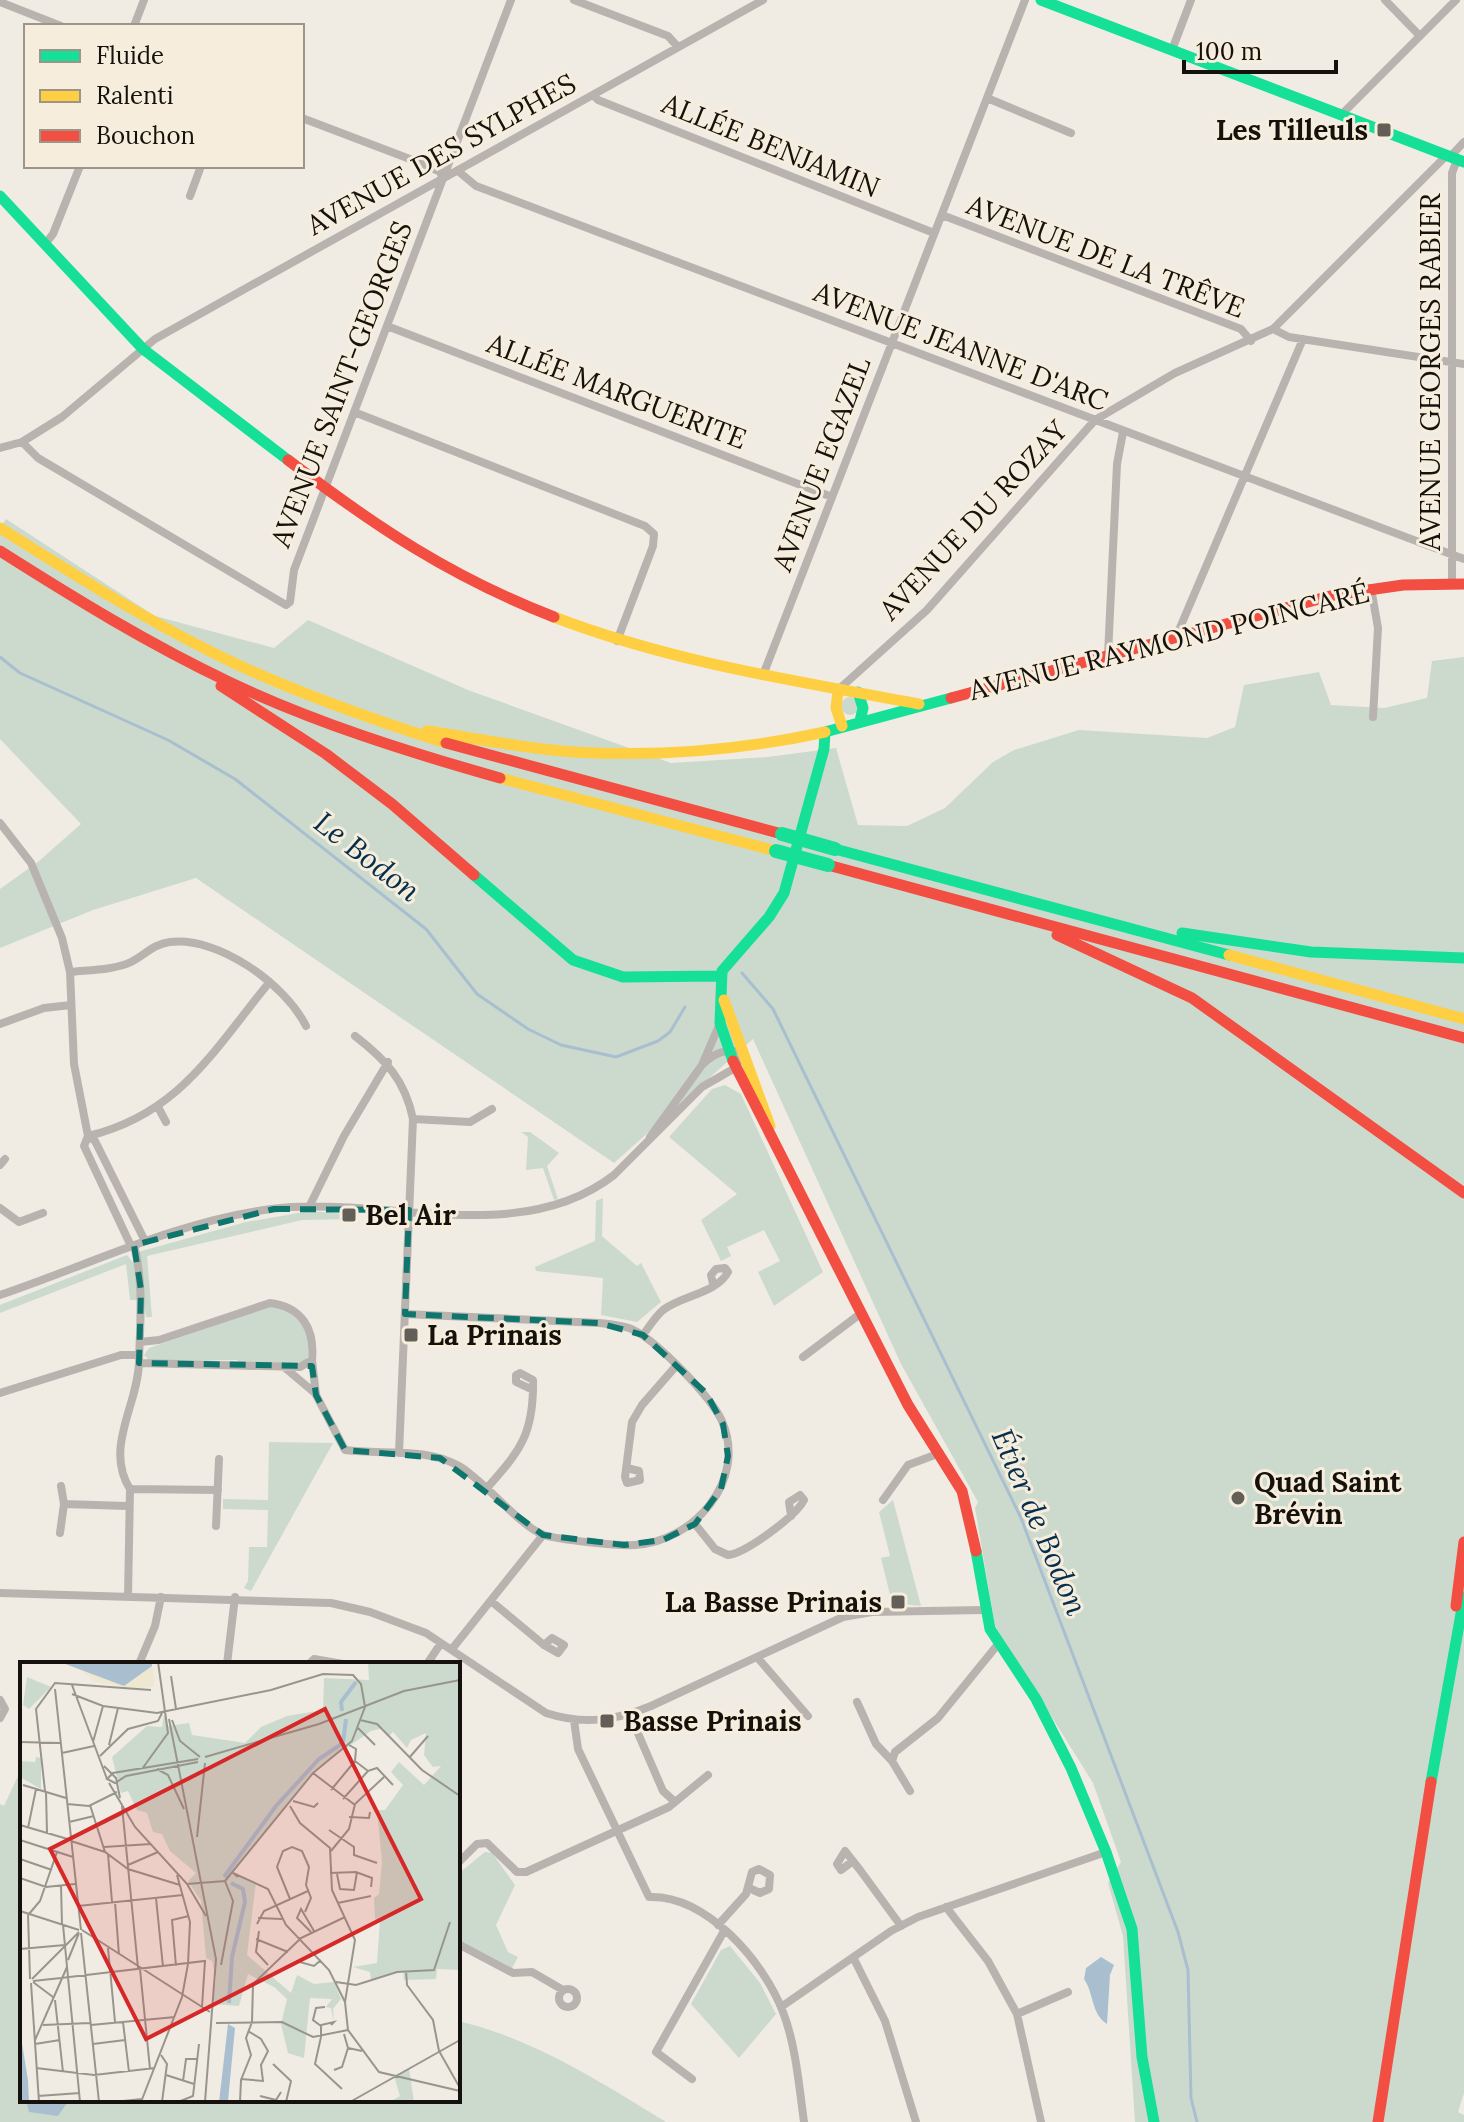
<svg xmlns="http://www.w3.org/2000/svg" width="1464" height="2122" font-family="Lora,serif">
  <rect width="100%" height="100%" fill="#f0ece3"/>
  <!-- green -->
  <path fill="#cbdacc" d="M6 519 155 616 274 648 308 620 468 690 671 763 768 757 836 748 858 825 907 826 945 808 993 762 1014 750 1079 730 1207 738 1235 727 1244 685 1319 672 1331 705 1384 708 1427 698 1432 661 1464 657V2093L1458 2112 1464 2115V2122H1135L1123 1936 1108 1883 1121 1862 1093 1783 995 1626 975 1508 978 1502 901 1364 753 1039 614 1163 196 878 93 910 0 948V889L39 861 81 824 0 739V528Z
    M841 706a9 9 0 1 1 18 0a9 9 0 1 1-18 0Z
    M725 1085 741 1094 823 1272 774 1306 758 1272 780 1261 764 1230 727 1247 731 1256 721 1261 701 1220 737 1194 669 1137 712 1089Z
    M521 1132H530L559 1153 547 1166 558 1199 554 1200 543 1168 526 1170 528 1137Z
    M603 1198 602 1236 637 1266 641 1263 661 1302 637 1322 601 1315 603 1278 536 1271 535 1267 595 1241 596 1201Z
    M310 1211 357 1215V1219L302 1220 147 1256 152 1317H146L138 1252 246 1222Z
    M127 1255 134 1264 138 1300H130L126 1264 0 1313V1305Z
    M271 1306C298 1312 314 1332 307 1360L299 1364 240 1363 237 1360 150 1361 144 1355 149 1348Z
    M269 1442 333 1443 251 1591 244 1588 248 1581 249 1547H267L268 1510 223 1509V1499L268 1500Z
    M893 1500 921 1606 892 1603 881 1558 890 1556 879 1512Z
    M18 1776 22 1778V2100H458V2021C532 2038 602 2083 666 2122H0V1804L4 1806Z
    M485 1852 492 1853 515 1885 496 1925 508 1952 518 1957 512 1968 458 1940V1874Z
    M730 1946 760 1983 776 2014 739 2058 691 2004 721 1950Z"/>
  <!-- water -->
  <path fill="#a9bfd0" d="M1101 1957 1114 1965 1110 1975 1107 2024C1091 2014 1094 1993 1084 1979L1086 1968Z
    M26 2100H69L58 2116 29 2112Z"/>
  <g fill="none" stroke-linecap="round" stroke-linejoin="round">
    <!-- stream -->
    <path stroke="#a9bfd0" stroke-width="3" d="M0 657 20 673 168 740 235 779 426 929 477 994 528 1029 561 1045 616 1057 658 1041 670 1032 685 1007
      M742 973 773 1009 1021 1518 1178 1932 1188 1970 1191 2098 1197 2122"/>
    <!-- street -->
    <path stroke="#b9b3af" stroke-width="8" d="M574 0 668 36 678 47
      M1385 0 1420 36
      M0 2 61 26
      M134 26 144 0
      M1172 50 1191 0
      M593 95 598 100 934 233
      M987 98 1071 133
      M1342 114 1456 0
      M302 118 423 164 440 172 443 179
      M1450 157 1464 142
      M458 171 476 186 1464 559
      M190 196 201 166
      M942 215 1241 329 1251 341
      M45 244 53 234 80 166
      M387 326 832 497
      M1273 329 1289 337 1464 364
      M354 412 645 526 654 534 653 546 617 641
      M22 442 38 458 286 605 290 602 294 570 511 0
      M0 448 22 442 62 417 155 339 763 0
      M1452 584V173L1457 160
      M1371 588 1378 628 1373 717
      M1176 637 1303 339
      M1108 655 1117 464 1123 432
      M763 675 1025 0
      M838 690 927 610 1095 420 1175 373 1273 329 1446 156
      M0 823 31 863 62 938 70 972 74 1064 88 1136 84 1146 131 1246
      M70 972C88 970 115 970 131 962 145 955 153 944 170 942 218 936 285 984 306 1026
      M0 1024 44 1008 71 1005
      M355 1036C386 1060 405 1080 413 1119L399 1453
      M158 1107 166 1122
      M413 1119 470 1122 492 1109
      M88 1136C179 1114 213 1051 268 984
      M88 1136 95 1141 145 1241
      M650 1137 702 1065 720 1023
      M0 1165 5 1159
      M309 1207 344 1136 388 1062
      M0 1208 19 1222 43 1213
      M0 1295C89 1265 177 1221 271 1209 383 1195 519 1249 614 1175L702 1087 735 1068 744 1052C725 1049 715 1052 702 1065
      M643 1335C649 1327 655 1317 663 1310 681 1296 717 1293 728 1272L725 1268 716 1269 711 1275 713 1284
      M803 1357 860 1314
      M312 1360 316 1395 345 1450C382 1455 426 1447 459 1466 485 1481 519 1526 544 1535 560 1540 617 1546 635 1545 693 1542 748 1481 722 1421 711 1397 654 1337 629 1328 619 1325 608 1324 599 1323L405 1314
      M139 1363 300 1367 312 1360C315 1329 302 1307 270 1303L159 1340 140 1342
      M284 1367 316 1394
      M0 1393 121 1355H138
      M627 1468 639 1471 640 1480 627 1483 625 1477 632 1422 642 1405 676 1366
      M487 1488C521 1450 534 1433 533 1380L520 1373 516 1375V1382L533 1390
      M130 1489 218 1490
      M883 1500 908 1465 940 1453
      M64 1504 127 1506
      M695 1524 715 1549 728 1555C746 1553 796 1516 804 1500L800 1495 789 1502 791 1516
      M216 1526 219 1459
      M60 1533 64 1504 61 1486
      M0 1593 331 1603 370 1612 426 1633 546 1713C583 1725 615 1721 651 1706L843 1617 872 1612 984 1610
      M128 1596 130 1489C104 1448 138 1405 139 1362 140 1322 144 1284 134 1245
      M491 1601 544 1645 558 1653 564 1645 552 1638 544 1645
      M452 1649 543 1535
      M757 1657 808 1716
      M139 1664 155 1626 161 1597
      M227 1664 235 1597
      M309 1664 314 1659 343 1664
      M427 1664 441 1643
      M0 1700 5 1709 0 1718
      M857 1702 876 1744 892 1761
      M630 1715 663 1791 674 1801
      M574 1720 578 1749 649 1897C707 1895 764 1962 783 2012 796 2046 799 2086 804 2122
      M910 1791 892 1761 895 1752 938 1718 999 1643
      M853 1861 841 1870 837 1864 845 1851 860 1870 901 1926
      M458 1863 477 1844 487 1843 517 1872H526L669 1807 708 1775
      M946 1907 988 1961 1017 2014 1041 2122
      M718 1925 746 1894 752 1872 759 1869 770 1875 769 1889 760 1893 749 1888
      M458 1944 513 1973 532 1972 563 1990
      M853 1957 885 2021 916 2122
      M559 1998a9 9 0 1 1 18 0a9 9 0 1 1-18 0Z
      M781 2007 891 1931 918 1917 1106 1852
      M1017 2014 1068 1992
      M692 2079 656 2052 724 1931"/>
    <!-- fast -->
    <path stroke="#16e098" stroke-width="11" d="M1041 0 1464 162
      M0 196 143 349 288 460
      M858 692 863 708 860 721
      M835 849 1229 955
      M474 875 573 960 623 977 720 976
      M1182 933 1311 952 1464 958
      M733 1061 720 1023 722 971 769 917 784 893 824 749 825 732 951 698
      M976 1551 990 1629 1036 1699 1071 1768 1106 1852 1132 1929 1142 2057 1154 2122
      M1431 1782 1464 1597"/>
    <!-- slow -->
    <path stroke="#ffcf43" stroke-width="11" d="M0 528C76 576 152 624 234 663 302 695 374 720 446 743
      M554 617C671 662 796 681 919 704
      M838 691 836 708 842 726
      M427 731C475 738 525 749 574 752 658 757 742 750 825 732
      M500 778 776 851
      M1229 955 1464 1019
      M724 1000 770 1126"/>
    <!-- jam -->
    <path stroke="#f24e42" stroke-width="11" d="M288 460C376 527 451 577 554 617
      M0 551C74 598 149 644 229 682 316 723 408 752 500 778
      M221 686 326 754 392 804 474 875
      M951 698 1334 595 1403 585 1464 584
      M446 743 782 834
      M828 865 1464 1038
      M1057 935 1192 998 1464 1193
      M733 1061 908 1405 962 1491 976 1551
      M1456 1606 1464 1542
      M1378 2122 1431 1782"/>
    <!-- fast-bridge -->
    <path stroke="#16e098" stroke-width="14" d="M782 834 835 849
      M776 851 828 865"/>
  </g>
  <!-- marked area -->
  <path fill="none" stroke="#0f766e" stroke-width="6" stroke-dasharray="16 10" stroke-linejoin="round" d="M274 1209 409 1210 405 1314 599 1323 643 1335 706 1393 723 1424 728 1456 721 1489 695 1524 663 1540 624 1545 543 1535 440 1458 345 1450 316 1395 312 1366 139 1363 141 1290 134 1245Z"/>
  <!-- markers -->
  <g fill="#625e58" stroke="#f6eddd" stroke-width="3">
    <rect x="1376" y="122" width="16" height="16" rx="4"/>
    <rect x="341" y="1207" width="16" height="16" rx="4"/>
    <rect x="403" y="1327" width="16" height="16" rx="4"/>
    <circle cx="1238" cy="1498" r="8"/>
    <rect x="890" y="1594" width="16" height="16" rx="4"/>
    <rect x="599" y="1713" width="16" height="16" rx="4"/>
  </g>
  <g text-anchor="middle" stroke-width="6" stroke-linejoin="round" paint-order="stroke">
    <!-- poi labels -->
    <g font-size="28" font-weight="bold" fill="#15120d" stroke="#f6eddd" text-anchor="start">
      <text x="1368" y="140" text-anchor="end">Les Tilleuls</text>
      <text x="365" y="1225">Bel Air</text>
      <text x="427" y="1345">La Prinais</text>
      <text x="1254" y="1492">Quad Saint<tspan x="1254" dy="32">Brévin</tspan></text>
      <text x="882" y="1612" text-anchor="end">La Basse Prinais</text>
      <text x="623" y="1731">Basse Prinais</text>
    </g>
    <!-- street labels -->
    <g font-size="28" fill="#15120d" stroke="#f6eddd">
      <text transform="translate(771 145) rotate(22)" y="10">ALLÉE BENJAMIN</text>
      <text transform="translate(441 154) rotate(-29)" y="10">AVENUE DES SYLPHES</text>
      <text transform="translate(1106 256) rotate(21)" y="10">AVENUE DE LA TRÊVE</text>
      <text transform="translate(961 346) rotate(21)" y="10">AVENUE JEANNE D'ARC</text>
      <text transform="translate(1430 372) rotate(-90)" y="10">AVENUE GEORGES RABIER</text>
      <text transform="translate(341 384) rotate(-69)" y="10">AVENUE SAINT-GEORGES</text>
      <text transform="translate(617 391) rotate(21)" y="10">ALLÉE MARGUERITE</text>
      <text transform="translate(821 464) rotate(-69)" y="10">AVENUE EGAZEL</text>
      <text transform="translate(973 520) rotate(-47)" y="10">AVENUE DU ROZAY</text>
      <text transform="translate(1169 641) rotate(-14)" y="10">AVENUE RAYMOND POINCARÉ</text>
    </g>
    <!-- water labels -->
    <g font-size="30" font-style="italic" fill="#042e4b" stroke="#f6eddd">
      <text transform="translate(367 857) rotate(38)" y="10">Le Bodon</text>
      <text transform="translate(1039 1522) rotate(67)" y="10">Étier de Bodon</text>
    </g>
  </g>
  <!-- overview -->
  <g transform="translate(20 1662)">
    <rect width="440" height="440" fill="#f0ece3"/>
    <path d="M348 0H440V308L417 307 416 317 384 318 383 309 351 318 350 310 333 305 357 301 360 258 355 257 354 236 359 232 362 200 357 148H365L383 123 371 110 379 100 404 123 421 104 413 105 404 93 406 71 391 78 387 86 373 70 369 74 363 66 351 69 293 109 212 210 236 220 227 293 271 331 277 313 294 322 314 320 321 337 313 347 314 360 311 346 306 345 312 337 290 336 284 396 268 391 261 362 267 337 254 325 228 312 219 344 193 342 196 316 192 299 186 296 181 239 168 219 176 211 150 189 142 172 133 170 127 151 117 148 108 129 101 131 92 95 127 64 142 65 144 52 147 64 169 61 172 73 225 81 241 65 267 54 303 48 304 16 349 18ZM7 15 31 25 9 47 3 43ZM16 95 21 96V127L0 115V99L15 100ZM389 406 394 440H370L380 434 374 414Z" fill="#cbdacc"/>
    <path d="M40 0 132 1 135 24 117 27 75 20 59 6Z" fill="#efe8d0"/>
    <path d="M40 0H132V4L104 24ZM208 362 215 366 208 439 199 440ZM0 369 8 418 9 440H0Z" fill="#a9bfd0"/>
    <path fill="none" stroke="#a9bfd0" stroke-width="4" d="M322 49 321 40 336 20M204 215 256 144 299 97 323 81 326 57M209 341 212 295 225 240 223 227 211 221"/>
    <path fill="none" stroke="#98958d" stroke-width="2" d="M151 14 156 47M52 23 87 117M35 27 61 268M52 32 83 44 137 51 251 28 303 12 333 13 341 22 345 45 332 79 293 111 205 219 167 222 115 165 89 121M149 57 196 297 185 440M152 58 160 79 180 95M340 58 357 62 402 108 440 134M338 66 355 83M0 80 40 81M73 80 83 44M89 83 98 46M329 83 336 87 335 99 348 109 357 106 373 123M42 91 74 84M80 94 108 67 138 59 142 51M185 95 299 62 384 29 440 18M389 96 408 74M178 97 93 111 87 117 95 121 106 114 178 100M84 104 96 116 100 136M122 107 148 71 138 0M137 107 148 113 164 147M293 111 335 143M3 123 46 136M311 128 335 99M25 129 16 47 35 21 131 28M26 130 27 171M323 137 348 109M273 139 294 145 298 141M47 142 69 144 97 130M70 143 85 190M102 144 118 306M270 144 280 161 310 186 312 228 335 278 325 340 328 368 359 410 440 429M329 155 349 156 350 150M49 160 74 154M0 163 51 178M8 166 16 127M309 168 334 185V193L357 201M177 175 185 101M51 177 104 151M0 178 53 195M51 179 85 190 108 207 160 223M84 185 131 182M311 189 329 167 335 142 364 115M88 192 92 240M0 197 32 208M108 203 138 190M310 211 336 210 352 216 351 225M317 212 320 227 334 228 337 210M218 215 213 211 248 227 266 263 309 308 325 340M0 216 26 225 55 222M167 222 186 254M41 223 42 263M136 236 143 305M270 237 257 205 263 189 272 185 282 189 289 205 286 223 291 236 285 250M95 240 99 293M318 241 351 234M58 244 163 233M0 249 59 268M8 252 10 317M9 252 20 239 37 190M238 256 262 257M237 262 244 249 288 229M43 263 60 440M62 268 190 350M239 269 236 290 248 303M291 270 277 256 281 247 294 269M61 271 79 440M236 277 268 290M279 277 325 255M88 286 95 360M0 287 45 283M48 298 59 271M276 299 294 304 301 298M201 303 213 239 205 219M156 304 152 258 169 254M120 307 130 407M386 309 387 323 413 358 419 389 440 426M41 316 185 299 182 345M12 317 59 270M13 319 41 316M13 320 33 335M316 320 336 323 377 310 414 308 430 260M11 321 19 440M35 338 43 410M103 360 109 410M196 361 262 360 293 375 328 368M23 363 70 361M71 363 155 355M301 364 293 358 296 346 305 345M324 372 328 386 342 389M301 375 295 402 322 427M301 375V363L314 360 311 363M15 378 47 305M15 382 40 378M73 382 105 378M141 393 147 402 142 440M253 402 271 419 266 440M16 406 74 413 135 406M314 408 322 405 328 386M146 413 174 422M221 417 243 419 241 403 248 389 241 377 228 369M163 419 166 397H177M18 434 60 431M240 434 256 438 261 430M94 440 122 437M121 440 162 335 168 302 170 260 157 213M158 440 173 434 179 382M220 440 221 418 231 393 226 376 232 360 233 322 279 278M330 440 440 378"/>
    <path fill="#d62828" fill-opacity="0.15" stroke="#d62828" stroke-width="4" d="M305 47 401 237 126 377 30 187Z"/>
    <rect width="440" height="440" fill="none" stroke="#15120d" stroke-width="4"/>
  </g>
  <!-- legend -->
  <rect x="24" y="24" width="280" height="144" fill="#f6eddd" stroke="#9c958a" stroke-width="2"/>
  <rect x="40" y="50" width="40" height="12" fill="#16e098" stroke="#9c958a" stroke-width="2"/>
  <text x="96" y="64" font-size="24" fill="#15120d">Fluide</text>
  <rect x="40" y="90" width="40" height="12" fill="#ffcf43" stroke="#9c958a" stroke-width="2"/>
  <text x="96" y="104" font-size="24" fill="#15120d">Ralenti</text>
  <rect x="40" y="130" width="40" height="12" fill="#f24e42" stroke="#9c958a" stroke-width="2"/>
  <text x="96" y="144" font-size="24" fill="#15120d">Bouchon</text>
  <!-- scale -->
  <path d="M1184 60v12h152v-12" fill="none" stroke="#15120d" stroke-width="4"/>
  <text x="1196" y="60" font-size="24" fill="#15120d" stroke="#f6eddd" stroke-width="6" paint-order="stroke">100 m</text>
</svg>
